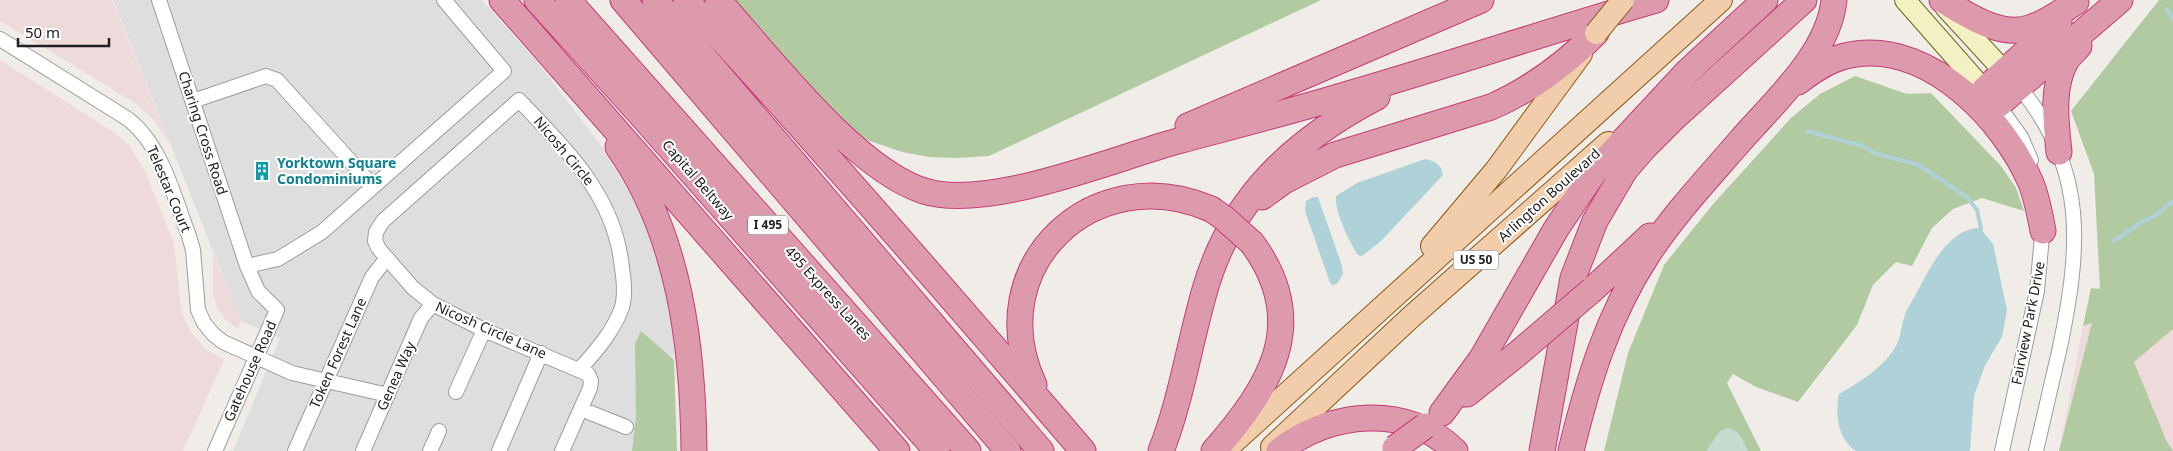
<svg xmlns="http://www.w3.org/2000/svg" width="2173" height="451" font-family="'Noto Sans',sans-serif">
  <rect width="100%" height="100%" fill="#f0ede8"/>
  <!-- residential -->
  <path fill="#dedede" d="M113 0H482L539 64 599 143 636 204 650 237 659 265 671 319 674 350 663 451H233L280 338 241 321Z"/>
  <!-- commercial -->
  <path fill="#eedadb" d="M0 0H112L170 144 153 119 135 103 0 21Z
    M0 60 115 133 129 145 145 171 174 243 181 309 185 320 191 332 205 349 224 360 183 451H0Z
    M213 253 241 321 238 329 225 319 217 308 213 294Z
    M2173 290V451H2059L2083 326Z"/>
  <!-- forest -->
  <path fill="#b1caa2" d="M719 0H1321L989 156 956 158 929 157 902 152 861 138Z
    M2159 0H2173V329L2134 362 2166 440 2173 451H2059L2092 323 2083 326 2091 288 2100 289 2094 174 2071 111Z
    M1855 76 1907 94 1931 93 2001 166 2016 188 2024 211 1982 198 1953 209 1932 228 1912 266 1896 262 1873 285 1857 325 1798 402 1756 387 1733 374 1727 383 1761 451H1604L1628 353 1664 265 1714 203 1791 118 1820 94Z
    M641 331 674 360 677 451H632L636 417 635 344Z"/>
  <!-- wetland -->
  <path fill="#c7dcd0" d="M1728 428C1740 430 1743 441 1748 451H1706L1720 431Z"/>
  <!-- water -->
  <path fill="#aed2d7" d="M1425 159C1435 161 1442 165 1443 175L1381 241 1362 256 1358 255C1350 243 1334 211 1336 196L1357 183Z
    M1313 197H1318L1342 266 1343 274 1337 284 1333 285 1330 283 1305 211 1306 201Z
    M1976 228 1981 229 1993 244 2007 310 2002 337 1985 365 1974 396 1970 451H1856C1837 438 1835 414 1839 394 1861 381 1885 367 1897 344 1901 336 1901 326 1904 318 1906 309 1912 302 1916 294 1929 270 1946 232 1976 228Z"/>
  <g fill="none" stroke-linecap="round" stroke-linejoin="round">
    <!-- stream -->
    <path stroke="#aed2d7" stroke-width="4" d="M2167 9 2173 19
      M1807 131 1862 146 1874 153 1919 165 1967 197 1977 210 1981 229
      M2114 241 2142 222 2155 216 2173 201"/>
    <!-- street casing -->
    <g stroke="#9d9d9d" stroke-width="16">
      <path id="street" d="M159 0 247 266 258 291 277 310 215 451
        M0 39 128 119C162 145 174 197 189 236L193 250 198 310 204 323 213 334 223 342 292 373 388 395
        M2020 88C2088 170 2080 250 2060 347 2052 382 2044 416 2036 451
        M193 101 266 76 277 80 373 186
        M1998 105 2021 137 2031 160
        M247 266 278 259 322 232 504 71 444 0
        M456 392 484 330
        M581 409 626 427
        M295 451 372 277 387 258
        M363 451 421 318 433 304
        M430 451 439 431
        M499 451 541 353
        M562 451 590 388 591 381 588 374 484 330 433 304 413 288 379 249 375 241 376 232 383 221 519 100C566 150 615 195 622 268 624 281 626 297 621 310 612 333 596 351 580 369
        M2002 451 2037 291 2043 225"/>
    </g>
    <!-- secondary casing -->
    <g stroke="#696c13" stroke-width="22">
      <path id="secondary" d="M1905 0 1993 100
        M1945 7 2013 81"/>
    </g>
    <!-- primary casing -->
    <g stroke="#8a5813" stroke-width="24">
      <path id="primary" d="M1432 246 1496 170 1581 54
        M1272 447 1411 317 1608 143
        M1226 449 1721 0"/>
    </g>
    <!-- highway casing -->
    <g stroke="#c63d77" stroke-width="27">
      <path id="highway" d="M502 0 897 451
        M537 0 641 115 937 451
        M568 0 968 451
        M623 0 1008 451
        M655 0 1041 451
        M686 0C822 148 953 299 1083 451
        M718 0C768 55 854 169 924 191 988 211 1112 159 1178 141 1234 126 1289 112 1345 95 1449 65 1552 30 1656 0
        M1942 0C1968 15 2001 39 2032 27 2048 22 2062 11 2076 2
        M1798 82C1814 69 1836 56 1856 54 1932 44 2004 120 2031 183 2037 198 2040 215 2043 231
        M1985 89 2059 22
        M1998 105 2120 0
        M1188 126 1481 0
        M618 147C680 235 693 347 694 451
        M2059 152C2056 123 2051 88 2066 61 2069 56 2075 51 2079 46
        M1262 197 1284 181 1335 155 1491 107C1532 89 1564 65 1596 33
        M1592 290 1650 236
        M1034 385C979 266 1094 158 1211 209
        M1467 394 1516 355
        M1442 413 1482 358 1556 229 1595 171 1687 72 1765 0
        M1161 451C1181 400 1189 346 1204 293 1230 199 1293 141 1377 97
        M1214 451C1270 387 1311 323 1252 243
        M1279 451C1329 411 1407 403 1455 451
        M1542 451 1573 278 1595 221 1625 170 1644 148 1674 118 1804 0
        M1571 451C1588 381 1608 315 1648 254 1675 213 1709 177 1741 140 1775 101 1829 53 1834 0"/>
    </g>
    <!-- street -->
    <use href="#street" stroke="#fff" stroke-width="14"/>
    <!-- secondary -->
    <use href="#secondary" stroke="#f2f1c4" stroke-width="20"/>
    <!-- primary -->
    <use href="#primary" stroke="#f1cdac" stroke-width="22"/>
    <!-- highway -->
    <use href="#highway" stroke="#dd9aac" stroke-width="25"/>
    <!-- primary-bridge casing -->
    <g stroke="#8a5813" stroke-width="24" stroke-linecap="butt">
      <path id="primary-bridge" d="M1596 33 1623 0"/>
    </g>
    <!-- highway-bridge casing -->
    <g stroke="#c63d77" stroke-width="27" stroke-linecap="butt">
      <path id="highway-bridge" d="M1211 209 1224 218 1252 243
        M1516 355 1592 290
        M1395 448 1425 426"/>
    </g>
    <!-- primary-bridge -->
    <use href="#primary-bridge" stroke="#f1cdac" stroke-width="22"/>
    <!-- highway-bridge -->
    <use href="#highway-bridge" stroke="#dd9aac" stroke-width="25"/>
  </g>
  <!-- icons -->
  <defs>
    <g id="building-bare" transform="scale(1.5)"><path d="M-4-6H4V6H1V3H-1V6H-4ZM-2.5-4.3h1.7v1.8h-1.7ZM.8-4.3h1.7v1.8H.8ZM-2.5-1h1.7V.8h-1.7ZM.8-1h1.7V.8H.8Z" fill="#0f9aa8" stroke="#fff" stroke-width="2.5" paint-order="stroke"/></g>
  </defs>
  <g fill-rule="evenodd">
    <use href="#building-bare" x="262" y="171"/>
  </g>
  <g text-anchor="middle" stroke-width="4" stroke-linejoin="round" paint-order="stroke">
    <!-- shield labels -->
    <g fill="#fff" stroke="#636363" stroke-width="1">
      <rect x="748" y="215.5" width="40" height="19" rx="4"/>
      <rect x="1453.5" y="250.5" width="45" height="19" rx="4"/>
    </g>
    <g font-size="12" font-weight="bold" fill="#202020">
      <text x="768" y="229">I 495</text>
      <text x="1476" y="264">US 50</text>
    </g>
    <!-- street labels -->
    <g font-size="14" fill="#202020" stroke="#fff">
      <text transform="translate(203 133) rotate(72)" y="5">Charing Cross Road</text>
      <text transform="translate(564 151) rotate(50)" y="5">Nicosh Circle</text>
      <text transform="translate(698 180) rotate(49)" y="5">Capital Beltway</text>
      <text transform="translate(169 189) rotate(67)" y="5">Telestar Court</text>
      <text transform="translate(1549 195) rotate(-42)" y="5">Arlington Boulevard</text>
      <text transform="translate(828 293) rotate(48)" y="5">495 Express Lanes</text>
      <text transform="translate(2028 323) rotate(-79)" y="5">Fairview Park Drive</text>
      <text transform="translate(491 330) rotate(24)" y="5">Nicosh Circle Lane</text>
      <text transform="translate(338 353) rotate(-66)" y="5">Token Forest Lane</text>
      <text transform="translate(250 371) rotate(-66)" y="5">Gatehouse Road</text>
      <text transform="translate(396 376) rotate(-66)" y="5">Genea Way</text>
    </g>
    <!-- culture labels -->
    <g font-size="14" font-weight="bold" fill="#0d838f" stroke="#fff" text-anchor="start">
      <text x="277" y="168">Yorktown Square<tspan x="277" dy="16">Condominiums</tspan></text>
    </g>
  </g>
  <!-- scale -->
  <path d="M18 38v8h91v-8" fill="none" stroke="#202020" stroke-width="2.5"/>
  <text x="25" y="38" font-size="15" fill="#202020" stroke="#ffffff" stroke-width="4" paint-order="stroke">50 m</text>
</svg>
